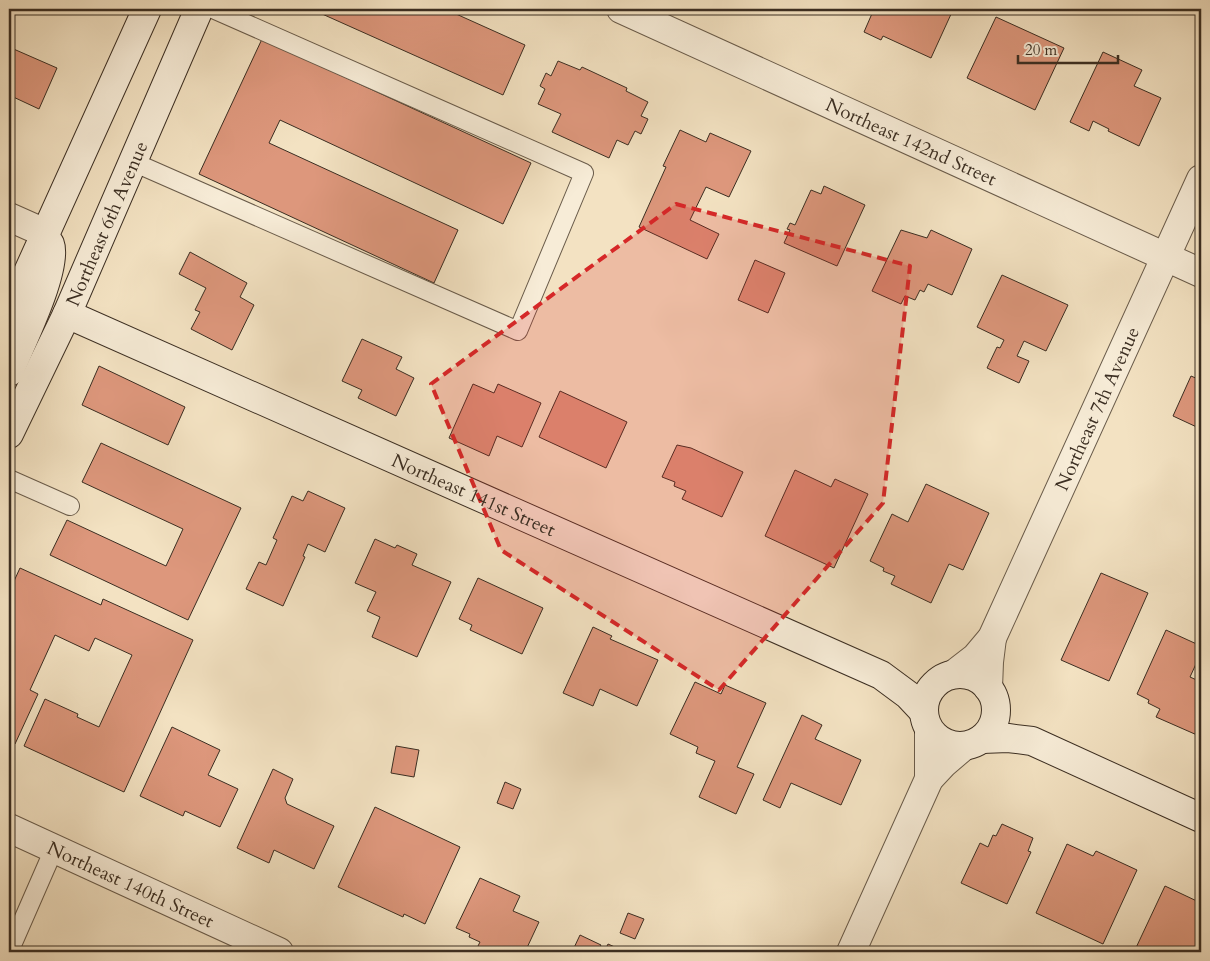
<svg xmlns="http://www.w3.org/2000/svg" width="1210" height="961" font-family="Cardo,serif">
  <rect width="100%" height="100%" fill="#f3e2c2"/>
  <filter id="stains"><feTurbulence type="fractalNoise" baseFrequency=".004" numOctaves="4"/><feColorMatrix values="0 0 0 0 .2 0 0 0 0 .09 0 0 0 0 .02 0 0 0 .5 -.17"/></filter>
  <radialGradient id="worn" r=".72"><stop offset=".6" stop-color="#630" stop-opacity="0"/><stop offset="1" stop-color="#630" stop-opacity=".3"/></radialGradient>
  <!-- building -->
  <path fill="#dd977c" stroke="#3b2e22" d="M311 9H445L525 45 503 95Z
    M874 9H944L952 12 931 58 883 36 881 40 864 32Z
    M996 17 1064 48 1035 110 967 78Z
    M262 39 531 163 503 224 280 120 269 143 458 230 434 283 199 174Z
    M9 47 57 68 39 109 9 95Z
    M1103 52 1142 70 1134 86 1161 98 1139 146 1108 131 1109 129 1093 121 1089 131 1070 122Z
    M558 61 580 70 582 67 627 88 626 91 648 102 641 116 648 119 641 134 635 131 628 145 617 140 609 158 552 132 561 114 538 104 545 89 540 86 546 73 551 76Z
    M680 130 706 142 710 133 751 151 729 197 706 187 690 220 719 234 707 259 639 227 666 167 663 166Z
    M824 186 865 205 837 266 784 243 790 230 787 229 790 223 795 225 811 190 821 194Z
    M901 230 927 238 931 230 972 249 952 295 928 284 924 292 920 290 915 300 905 296 901 304 872 291Z
    M190 252 247 283 240 297 254 305 232 350 191 329 200 312 195 310 206 288 179 274Z
    M755 260 785 273 768 313 738 300Z
    M1002 275 1068 305 1046 351 1024 341 1017 356 1029 361 1019 383 987 368 997 347 1000 348 1004 340 977 327Z
    M362 339 402 357 396 369 414 378 396 416 358 398 362 390 342 381Z
    M99 366 185 407 168 445 82 405Z
    M1201 371V429L1173 416 1191 376 1198 379Z
    M473 384 494 393 498 384 541 403 522 447 497 436 489 456 449 438Z
    M560 391 627 422 606 468 539 437Z
    M101 443 241 508 188 620 50 555 67 520 166 566 183 529 82 482Z
    M677 445 691 448 743 472 722 517 682 499 686 491 674 486 675 482 662 477Z
    M795 470 831 487 835 479 868 494 834 568 765 536Z
    M926 484 989 513 963 570 949 564 931 603 891 584 895 576 883 571 884 568 870 561 892 514 908 522Z
    M308 491 345 508 325 552 308 544 303 556 305 557 283 606 246 589 259 562 266 565 277 540 273 538 292 496 303 501Z
    M375 539 395 548 397 545 417 554 412 565 451 582 417 657 372 637 380 617 367 611 376 592 355 583Z
    M20 568 101 605 103 599 193 640 124 792 24 746 45 699 78 714 77 717 99 727 132 655 95 638 89 651 55 635 30 690 38 694 15 744 9 741V592Z
    M1101 573 1148 593 1109 681 1061 660Z
    M478 578 543 608 522 654 470 630 472 625 459 619Z
    M593 627 612 636 610 639 658 660 637 706 600 689 593 706 563 693Z
    M1166 630 1201 646V653L1190 677 1201 682V726L1197 735 1156 717 1160 709 1148 703 1149 700 1137 694Z
    M695 682 721 694 725 685 766 703 737 767 754 774 736 814 699 797 715 761 696 753 698 747 670 734Z
    M802 715 822 725 815 739 861 760 841 805 791 783 780 808 763 800Z
    M172 727 220 750 208 775 238 789 220 827 185 811 183 816 140 796Z
    M396 746 419 750 414 777 391 773Z
    M273 769 293 779 285 798 287 804 334 826 314 869 274 850 269 863 237 848Z
    M505 782 521 789 513 809 497 803Z
    M375 807 460 847 425 924 404 914 403 917 338 887Z
    M1002 824 1033 838 1028 851 1031 852 1007 904 961 883 980 843 988 847 993 835 996 836Z
    M1067 844 1093 856 1096 851 1137 870 1103 944 1036 913Z
    M480 878 520 896 513 911 539 922 525 952H480L476 950 480 942 469 937 470 934 456 928Z
    M1165 886 1201 903V952H1134Z
    M9 899 14 902 9 914Z
    M628 913 644 919 635 939 620 933Z
    M580 935 601 945 597 952H572Z
    M608 944 626 952H604Z"/>
  <g fill="none" stroke-linecap="round" stroke-linejoin="round">
    <!-- lane casing -->
    <g stroke="#695b4a" stroke-width="20">
      <path id="lane" d="M133 162 518 331 584 173 213 9
        M9 479 70 506
        M9 952 54 849"/>
    </g>
    <!-- street casing -->
    <g stroke="#695b4a" stroke-width="30">
      <g id="street">
        <path id="s1" d="M621 9 1201 273"/>
        <path d="M9 217 45 233"/>
        <path id="s2" d="M954 674 976 657 992 638 1201 179"/>
        <path d="M988 688 989 662 992 638"/>
        <path d="M929 779V730"/>
        <path id="s3" d="M9 828 279 952"/>
        <path d="M851 952 929 779 944 763 964 746"/>
      </g>
    </g>
    <!-- secondary casing -->
    <g stroke="#3b2e22" stroke-width="30">
      <g id="secondary">
        <path d="M9 314 147 9"/>
        <path id="s4" d="M67 314 881 675 908 695 923 711"/>
        <path d="M9 372C19 348 59 267 50 244"/>
        <path id="s5" d="M9 434 67 314 199 9"/>
        <circle cx="960" cy="710" r="36"/>
        <path d="M982 739 1008 738 1032 741 1201 818"/>
      </g>
    </g>
    <!-- lane -->
    <use href="#lane" stroke="#f7ecd7" stroke-width="18"/>
    <!-- street -->
    <use href="#street" stroke="#f7ecd7" stroke-width="28"/>
    <!-- secondary -->
    <use href="#secondary" stroke="#f7ecd7" stroke-width="28"/>
  </g>
  <!-- marked area -->
  <path fill="#d62828" fill-opacity="0.2" stroke="#d62828" stroke-width="4" stroke-dasharray="10 6" stroke-linejoin="round" d="M676 204 910 266 883 503 719 690 501 550 431 384Z"/>
  <g text-anchor="middle" stroke-width="4" stroke-linejoin="round" paint-order="stroke">
    <!-- street labels -->
    <g font-size="19" fill="#3b2e22" stroke="#f7ecd7">
      <text dy="7" stroke="none"><textPath href="#s1" startOffset="319">Northeast 142nd Street</textPath></text>
      <text dy="7" stroke="none"><textPath href="#s5" startOffset="232">Northeast 6th Avenue</textPath></text>
      <text dy="7" stroke="none"><textPath href="#s2" startOffset="305">Northeast 7th Avenue</textPath></text>
      <text dy="7" stroke="none"><textPath href="#s4" startOffset="445">Northeast 141st Street</textPath></text>
      <text dy="7" stroke="none"><textPath href="#s3" startOffset="134">Northeast 140th Street</textPath></text>
    </g>
  </g>
  <!-- margin -->
  <rect width="1210" height="961" fill="none" stroke="#f3e2c2" stroke-width="30"/>
  <rect x="10" y="10" width="1190" height="941" fill="none" stroke="#3b2e22" stroke-width="2.5"/>
  <rect x="15" y="15" width="1180" height="931" fill="none" stroke="#3b2e22"/>
  <!-- scale -->
  <path d="M1018 55v8h100v-8" fill="none" stroke="#3b2e22" stroke-width="2.5"/>
  <text x="1025" y="55" font-size="15" fill="#3b2e22" stroke="#f7ecd7" stroke-width="4" paint-order="stroke">20 m</text>
  <rect width="100%" height="100%" filter="url(#stains)"/>
  <rect width="100%" height="100%" fill="url(#worn)"/>
</svg>
